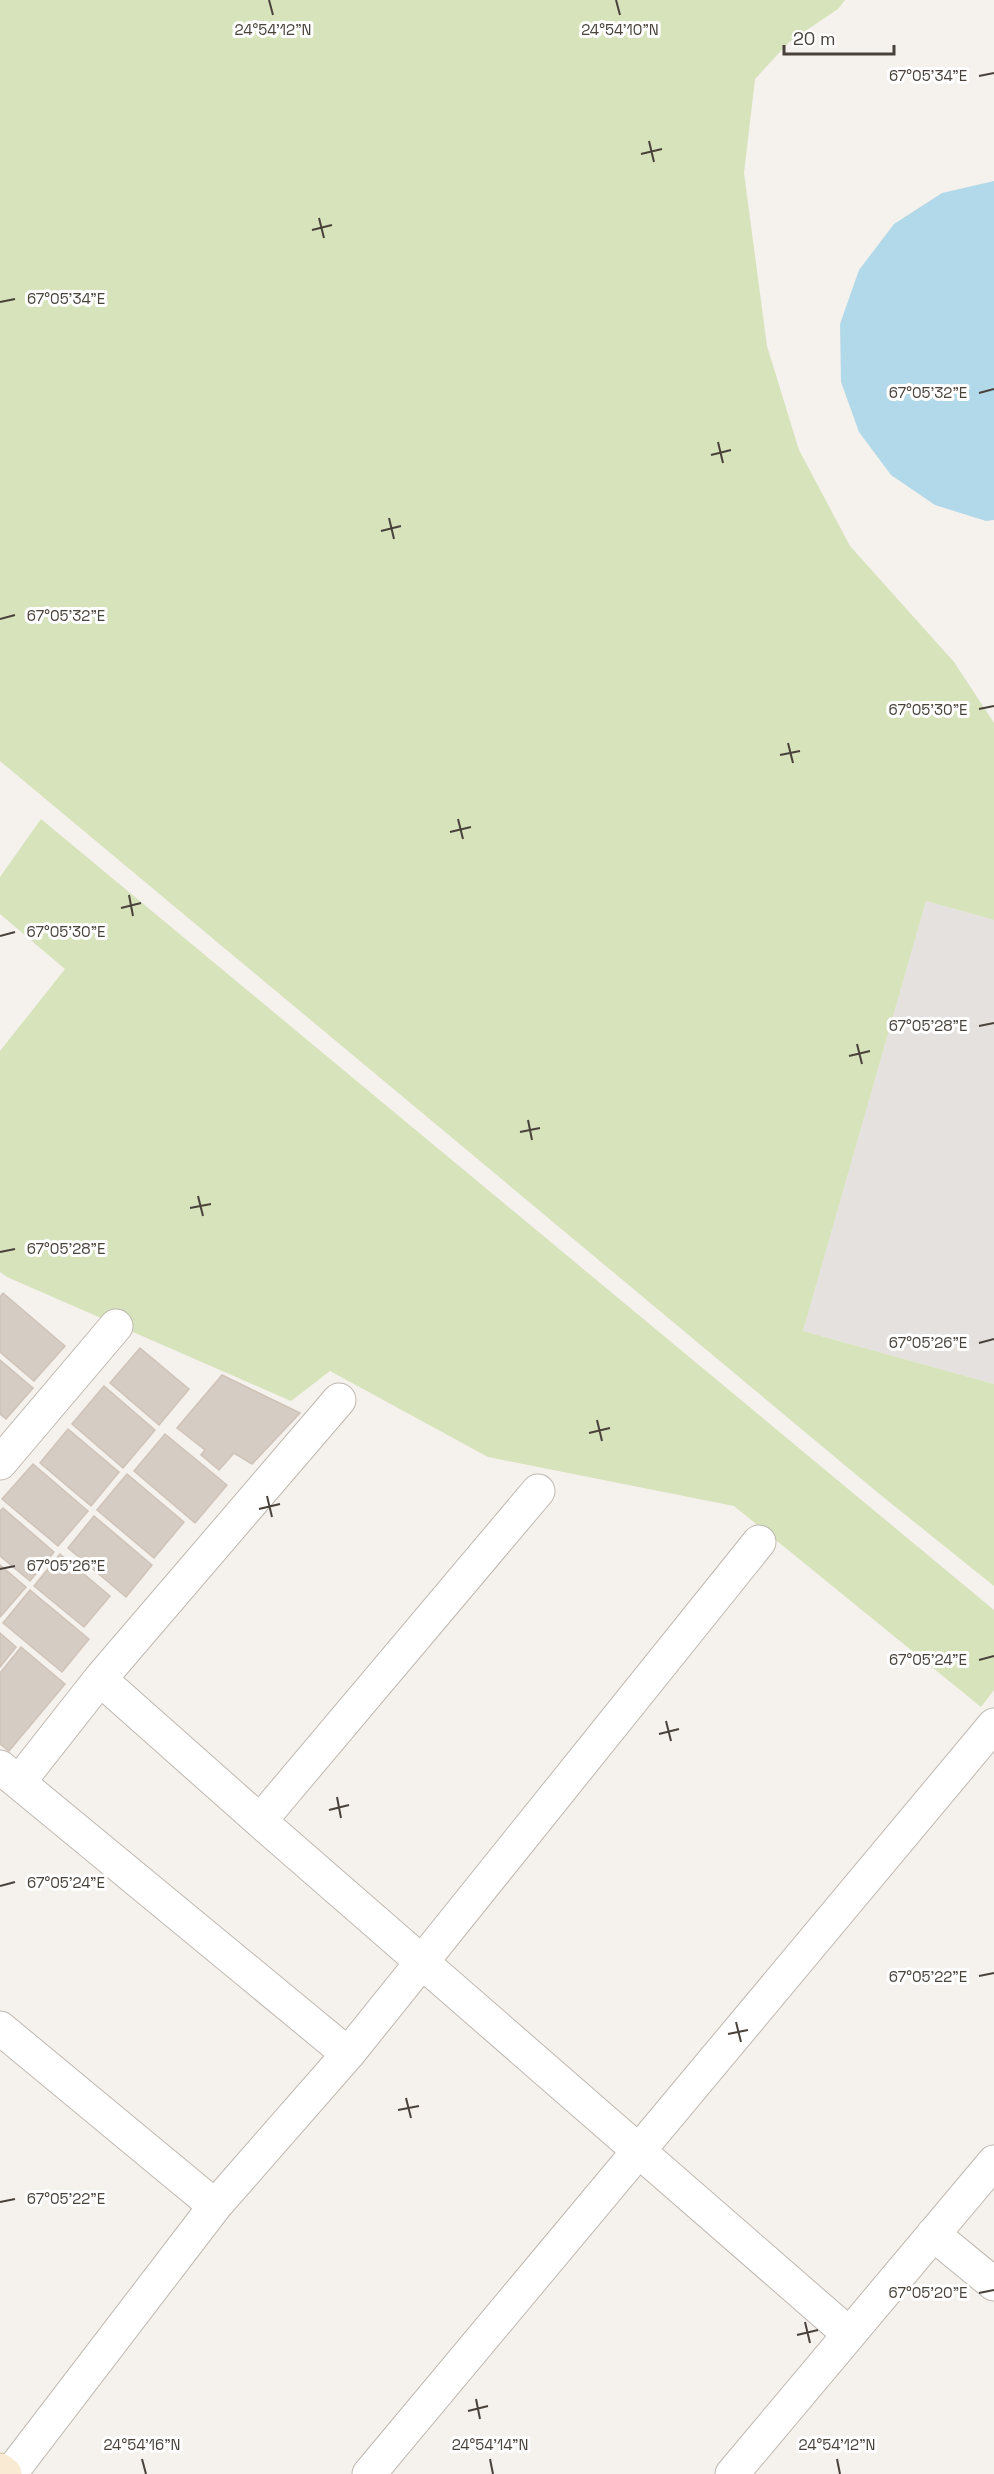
<svg xmlns="http://www.w3.org/2000/svg" width="994" height="2474" font-family="'Space Grotesk',sans-serif">
  <rect width="100%" height="100%" fill="#f5f1ed"/>
  <!-- industrial -->
  <path fill="#e5e1de" d="M926 901 994 920V1384L803 1331Z"/>
  <!-- green -->
  <path fill="#d6e3bb" d="M0 0H845L838 9 789 42 755 79 744 173 767 346 799 450 850 546 954 662 994 723V920L926 901 803 1331 994 1384V1586L877 1492 0 761Z
    M41 819 994 1610V1690L981 1707 734 1506 488 1457 330 1371 291 1401 7 1277 0 1272V1051L65 969 0 914V877Z"/>
  <!-- water -->
  <path fill="#b2d9e9" d="M994 181V520L986 521 935 505 891 475 859 432 841 382 840 324 859 270 894 224 942 193Z"/>
  <!-- building -->
  <path fill="#d5ccc4" stroke="#cfc3b8" stroke-width="1.5" d="M3 1293 65 1346 34 1381 0 1352V1297Z
    M140 1348 189 1389 159 1425 110 1383Z
    M0 1360 33 1388 6 1419 0 1414Z
    M222 1375 300 1413 252 1464 234 1453 219 1470 201 1455 205 1450 177 1428Z
    M104 1386 155 1430 123 1468 72 1424Z
    M68 1429 119 1472 91 1506 40 1463Z
    M165 1434 227 1485 195 1523 134 1471Z
    M33 1464 88 1511 58 1546 2 1499Z
    M127 1474 184 1522 154 1558 97 1510Z
    M3 1508 54 1552 30 1581 0 1556V1511Z
    M94 1516 152 1565 126 1597 68 1548Z
    M60 1554 110 1596 84 1627 34 1586Z
    M0 1565 26 1587 0 1617Z
    M30 1590 89 1639 62 1672 3 1623Z
    M0 1633 16 1647 0 1667Z
    M21 1647 65 1684 9 1751 0 1744V1673Z"/>
  <g fill="none" stroke-linecap="round" stroke-linejoin="round">
    <!-- street casing -->
    <g stroke="#bfb8b0" stroke-width="35">
      <path id="street" d="M0 1463 116 1326
        M100 1679 260 1821 849 2334
        M0 1767 348 2054
        M19 1782 100 1679 339 1400
        M260 1821 538 1491
        M0 2028 215 2206
        M933 2234 994 2284
        M10 2474 215 2206 348 2054 759 1542
        M369 2474 994 1725
        M732 2474 994 2162"/>
    </g>
    <!-- secondary casing -->
    <g stroke="#d1c0a4" stroke-width="35">
      <path id="secondary" d="M0 2470 5 2474"/>
    </g>
    <!-- street -->
    <use href="#street" stroke="#fff" stroke-width="33"/>
    <!-- secondary -->
    <use href="#secondary" stroke="#f9ebd3" stroke-width="33"/>
  </g>
  <!-- ticks -->
  <path fill="none" stroke="#49423b" stroke-width="2" d="M269 0 273 15M616 0 620 15M979 76 994 73M649 141 654 162M641 154 662 149M319 218 324 238M312 230 332 225M0 302 15 299M979 393 994 389M718 442 723 463M711 455 731 450M389 518 394 539M381 531 401 526M0 619 15 615M979 709 994 706M788 743 793 763M780 755 800 751M458 819 463 839M450 832 471 827M129 895 133 916M121 908 141 903M0 936 15 932M979 1026 994 1023M857 1044 862 1064M849 1056 870 1051M528 1120 532 1140M520 1132 540 1128M198 1196 203 1216M190 1208 211 1204M0 1252 15 1249M979 1343 994 1339M597 1420 602 1441M589 1433 610 1428M267 1496 272 1517M259 1509 280 1504M0 1569 15 1566M979 1660 994 1656M666 1721 671 1741M659 1734 679 1729M337 1797 341 1818M329 1810 349 1805M0 1886 15 1882M979 1976 994 1973M736 2022 741 2042M728 2034 748 2030M406 2098 411 2118M398 2110 419 2106M0 2202 15 2199M979 2293 994 2290M805 2322 810 2343M797 2335 818 2330M476 2399 480 2419M468 2411 488 2406M142 2459 146 2474M490 2459 493 2474M837 2459 840 2474"/>
  <g font-size="15" text-anchor="middle" fill="#49423b" stroke="#fff" stroke-width="6" stroke-linejoin="round" paint-order="stroke">
    <text x="273" y="35">24°54'12"N</text>
    <text x="620" y="35">24°54'10"N</text>
    <text x="928" y="81">67°05'34"E</text>
    <text x="66" y="304">67°05'34"E</text>
    <text x="928" y="398">67°05'32"E</text>
    <text x="66" y="621">67°05'32"E</text>
    <text x="928" y="715">67°05'30"E</text>
    <text x="66" y="937">67°05'30"E</text>
    <text x="928" y="1031">67°05'28"E</text>
    <text x="66" y="1254">67°05'28"E</text>
    <text x="928" y="1348">67°05'26"E</text>
    <text x="66" y="1571">67°05'26"E</text>
    <text x="928" y="1665">67°05'24"E</text>
    <text x="66" y="1888">67°05'24"E</text>
    <text x="928" y="1982">67°05'22"E</text>
    <text x="66" y="2204">67°05'22"E</text>
    <text x="928" y="2298">67°05'20"E</text>
    <text x="142" y="2450">24°54'16"N</text>
    <text x="490" y="2450">24°54'14"N</text>
    <text x="837" y="2450">24°54'12"N</text>
  </g>
  <!-- scale -->
  <path d="M784 45v9h110v-9" fill="none" stroke="#49423b" stroke-width="3"/>
  <text x="793" y="45" font-size="18" fill="#49423b" stroke="#ffffff" stroke-width="4.5" paint-order="stroke">20 m</text>
</svg>
